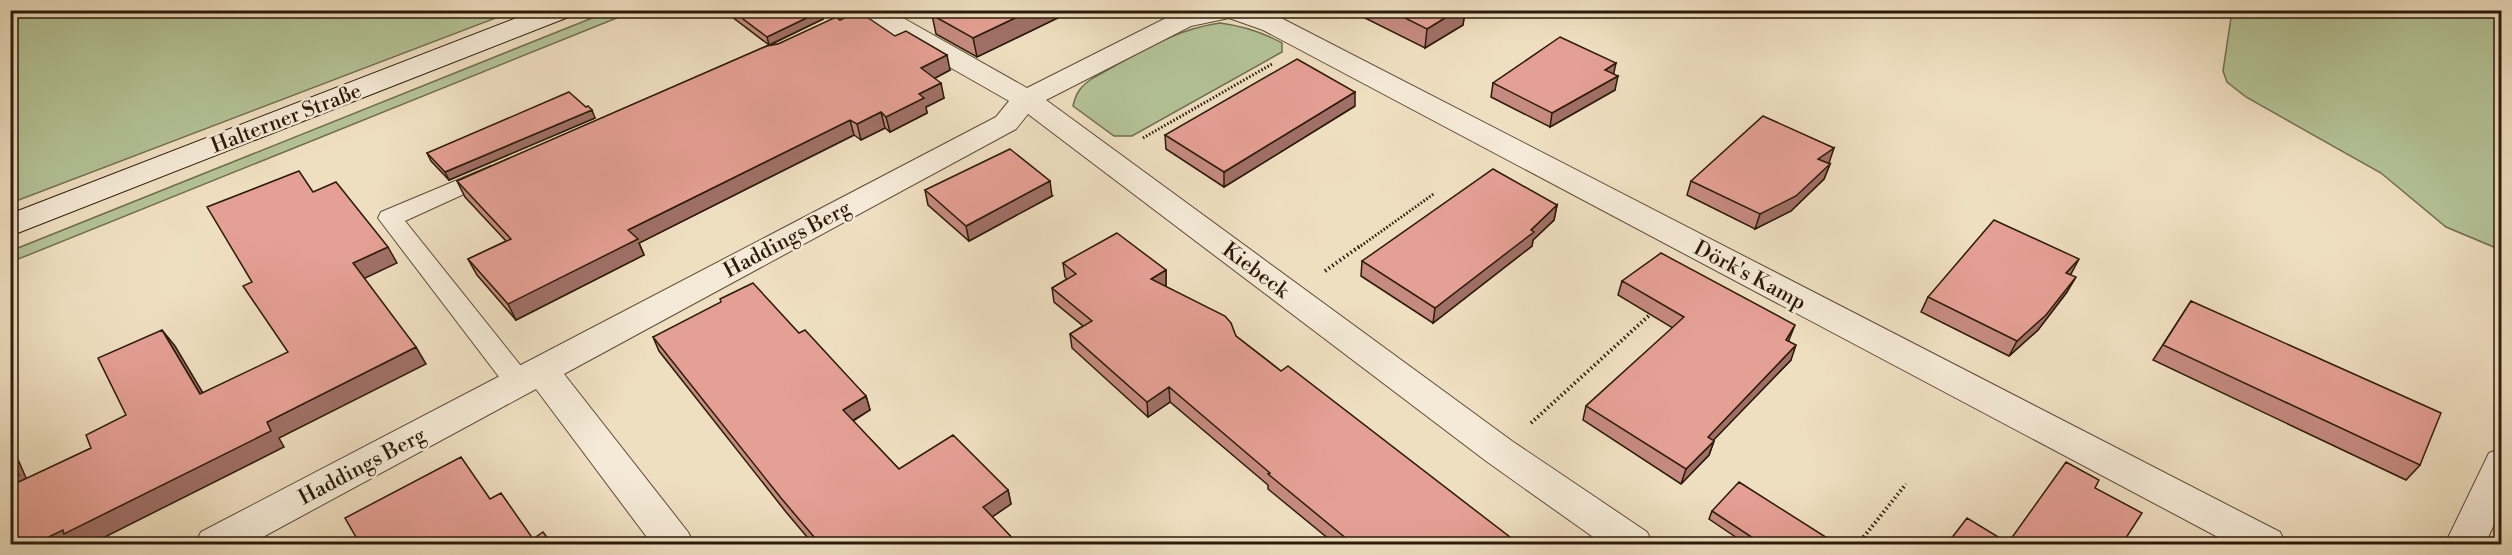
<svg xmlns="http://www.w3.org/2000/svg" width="2512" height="555" font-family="'Libre Bodoni',serif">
  <rect width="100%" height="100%" fill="#efdfc1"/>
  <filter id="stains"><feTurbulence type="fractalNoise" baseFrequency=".00333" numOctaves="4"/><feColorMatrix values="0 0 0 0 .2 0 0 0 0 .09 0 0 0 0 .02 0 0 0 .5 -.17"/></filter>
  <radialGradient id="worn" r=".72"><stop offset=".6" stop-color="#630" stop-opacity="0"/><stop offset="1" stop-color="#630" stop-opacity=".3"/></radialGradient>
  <!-- green -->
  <path fill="#b4c397" stroke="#706f50" stroke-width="1.5" d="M11 10 477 11H514L11 203Z
    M612 10 634 11 11 262V252L13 250Z
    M2232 11H2501V250L2446 227 2381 173 2246 97 2227 82 2223 71Z
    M1220 23C1244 26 1262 32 1282 43V52L1132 136H1114L1073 106C1076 92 1081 86 1093 78 1134 56 1173 29 1220 23Z"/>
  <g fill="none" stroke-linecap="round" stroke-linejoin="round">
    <!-- service casing -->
    <g stroke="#5d4c36" stroke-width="2">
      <path id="service" d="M491 166 499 168 503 173 499 178 405 221 529 376 533 383 529 390 519 393 509 390 378 218 381 212Z"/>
    </g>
    <!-- minor casing -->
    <g stroke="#5d4c36" stroke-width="2">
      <path id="minor" d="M856 10H889L1027 88 1174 14 1190 10H1259L1281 18 2280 532 2286 544H2231L1263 30 1229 18 1191 26 1046 100 1512 441 1647 532 1653 544H1603L1486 461 1028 114 1016 129 564 374 688 532 694 544H652L536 389 250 544H195L201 532 996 117 1009 101 860 16Z
        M2502 448V507L2485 544H2445L2489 453Z"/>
    </g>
    <!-- secondary casing -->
    <g stroke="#2c1b08" stroke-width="2">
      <path id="secondary" d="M537 10H575L571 16 10 236V214Z"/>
    </g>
    <!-- path-far1 -->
    <path stroke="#2c1b08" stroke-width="3" stroke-dasharray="1.5 2" stroke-linecap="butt" d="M1143 138 1272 64
      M1358 248 1435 193"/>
    <!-- path -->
    <path stroke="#2c1b08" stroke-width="4" stroke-dasharray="1.5 3" stroke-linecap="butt" d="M1325 271 1360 246
      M1531 423 1654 311
      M1858 544 1906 484"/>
    <!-- service -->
    <use href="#service" fill="#f5ead7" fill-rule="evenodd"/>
    <!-- minor -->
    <use href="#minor" fill="#f5ead7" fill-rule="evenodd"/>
    <!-- secondary -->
    <use href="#secondary" fill="#f5ead7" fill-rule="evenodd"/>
  </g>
  <!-- wall -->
  <path fill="#c58a80" stroke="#2c1b08" stroke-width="1.5" d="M723 10H819L821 11 823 19 770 45 778 44 840 20 950 70 935 78 944 98 926 107 927 113 890 132 885 128 861 140 854 135 639 243 644 255 516 320 477 275 468 259 506 241 465 197 457 181 769 45Z
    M943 10H1074L977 57 936 34 932 15Z
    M1349 10H1465L1463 25 1425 48Z
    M1613 74 1615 90 1550 127 1491 97 1493 83Z
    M1355 106 1224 187 1166 149 1165 135Z
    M586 107 595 118 449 180 431 161 427 153Z
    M1828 163 1830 164 1824 179 1791 211 1755 229 1687 195 1691 181 1829 163Z
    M925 190 1052 196 969 241 928 205Z
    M1557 205 1554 220 1533 240 1532 246 1433 323 1361 276 1362 261Z
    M1063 263 1166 270V285L1165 286 1236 336 1281 371 1519 544H1335L1268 489V485L1170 402 1148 417 1072 348 1070 334 1083 326 1054 302 1052 288 1067 279 1065 277Z
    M2070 274 2067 292 2038 330 2009 356 1921 312 1928 297Z
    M1622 281 1789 341 1791 360 1713 440 1714 441 1709 455 1681 484 1583 420 1586 406 1673 328 1618 295Z
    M2191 301 2420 465 2406 480 2153 360Z
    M799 333 866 396 870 410 853 421 899 469 1008 490 1011 504 992 517 1018 544H813L786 512 659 351 653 337Z
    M1712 511 1834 544H1746L1709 519Z"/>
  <!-- shaded-wall -->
  <path fill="#a07068" stroke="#2c1b08" stroke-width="1.5" d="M1032 10H1074L977 57 973 38Z
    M1458 10H1465L1463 25 1425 48 1427 29Z
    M821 11 823 19 769 45 767 37Z
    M947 55 950 70 924 84 921 68Z
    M1616 63 1613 77 1605 70Z
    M1618 76 1615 90 1550 127 1552 113Z
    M941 83 944 98 926 107 927 113 890 132 886 117 919 94Z
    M1355 92V106L1224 187V172Z
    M592 110 595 118 449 180 445 172Z
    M881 112 885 128 861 140 857 124Z
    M850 120 854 135 639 243 644 255 516 320 508 304 628 230Z
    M1834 148 1829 163 1813 173 1818 159Z
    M1830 164 1824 179 1791 211 1755 229 1760 214Z
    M1050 181 1052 196 969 241 966 226Z
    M1557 205 1554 220 1533 240 1532 246 1433 323 1435 308 1531 230Z
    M388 247 397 263 363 279 353 263Z
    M2079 259 2071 274 2058 288 2066 273Z
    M1166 270V285L1152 294 1151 279Z
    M2076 277 2067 292 2038 330 2009 356 2017 341Z
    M1795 325 1789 340 1781 354 1786 340Z
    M162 330 175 346 213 410 200 394Z
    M1796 345 1791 360 1703 451 1708 437Z
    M416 347 426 364 279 438 284 447 91 544H34L267 422Z
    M1169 387 1170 402 1148 417 1147 402Z
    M866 396 870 410 847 424 843 410Z
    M10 401 13 408 10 410Z
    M10 441 30 487 10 496Z
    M1714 441 1709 455 1681 484 1686 469Z
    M1008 490 1011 504 986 521 983 507Z"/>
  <!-- building -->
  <path fill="#e5a095" stroke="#2c1b08" stroke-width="1.5" d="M731 10H819L821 11 767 37Z
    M943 10H1032L973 38 932 15Z
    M1389 10H1458L1427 29Z
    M858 11 895 36 906 31 947 55 921 68 941 83 919 94 924 98 886 117 881 112 857 124 850 120 628 230 638 239 508 304 468 259 511 239 457 181 767 46 778 44 836 17 840 20Z
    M1560 37 1616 63 1605 70 1618 76 1552 113 1493 83Z
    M1297 59 1355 92 1224 172 1165 135Z
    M569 92 586 107 588 106 592 110 445 172 427 153Z
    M1763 116 1834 148 1818 159 1830 164 1796 196 1760 214 1691 181Z
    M1010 149 1050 181 966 226 925 190Z
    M1493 169 1557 205 1531 230 1534 232 1435 308 1362 261Z
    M299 171 313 192 336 182 388 247 353 263 416 347 267 422 271 431 64 534 63 530 34 544H16L10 531V486L91 448 86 435 126 415 98 358 162 330 200 394 288 352 243 286 252 282 207 207Z
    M1994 220 2079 259 2066 273 2076 277 2046 315 2017 341 1928 297Z
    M1117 233 1166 270 1151 279 1225 316 1231 323 1236 336 1281 371 1288 366 1519 544H1353L1268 474 1270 473 1169 387 1147 402 1070 334 1092 321 1052 288 1076 274 1063 263Z
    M1661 253 1795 325 1786 340 1796 345 1708 437 1714 441 1686 469 1586 406 1684 317 1622 281Z
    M753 283 799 333 805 330 866 396 843 410 899 469 953 435 1008 490 983 507 1018 544H820L781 498 653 337 721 302 720 299Z
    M2191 301 2441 413 2420 465 2163 345Z
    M10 455 19 475 10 479Z
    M461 457 490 499 501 493 533 539 543 532 552 544H360L345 518Z
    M2066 462 2099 480 2095 488 2142 513 2122 544H1947L1967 518 2008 543Z
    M1739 482 1835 543 1833 544H1762L1712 511Z"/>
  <g text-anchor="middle" stroke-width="5" stroke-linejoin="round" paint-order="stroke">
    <!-- street labels -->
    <g font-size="21" fill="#2c1b08" stroke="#f5ead7">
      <text transform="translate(286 118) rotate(-21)" y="7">Halterner Straße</text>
      <text transform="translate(787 239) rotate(-28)" y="7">Haddings Berg</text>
      <text transform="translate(1256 270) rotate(37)" y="7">Kiebeck</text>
      <text transform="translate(1750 275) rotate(28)" y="7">Dörk's Kamp</text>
      <text transform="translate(362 466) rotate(-28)" y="7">Haddings Berg</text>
    </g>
  </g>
  <!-- margin -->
  <rect width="2512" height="555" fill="none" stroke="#efdfc1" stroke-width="36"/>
  <rect x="12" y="12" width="2488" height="531" fill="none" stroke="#2c1b08" stroke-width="3"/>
  <rect x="18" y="18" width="2476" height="519" fill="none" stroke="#2c1b08" stroke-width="1.5"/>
  <rect width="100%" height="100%" filter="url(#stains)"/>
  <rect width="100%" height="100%" fill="url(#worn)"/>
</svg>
